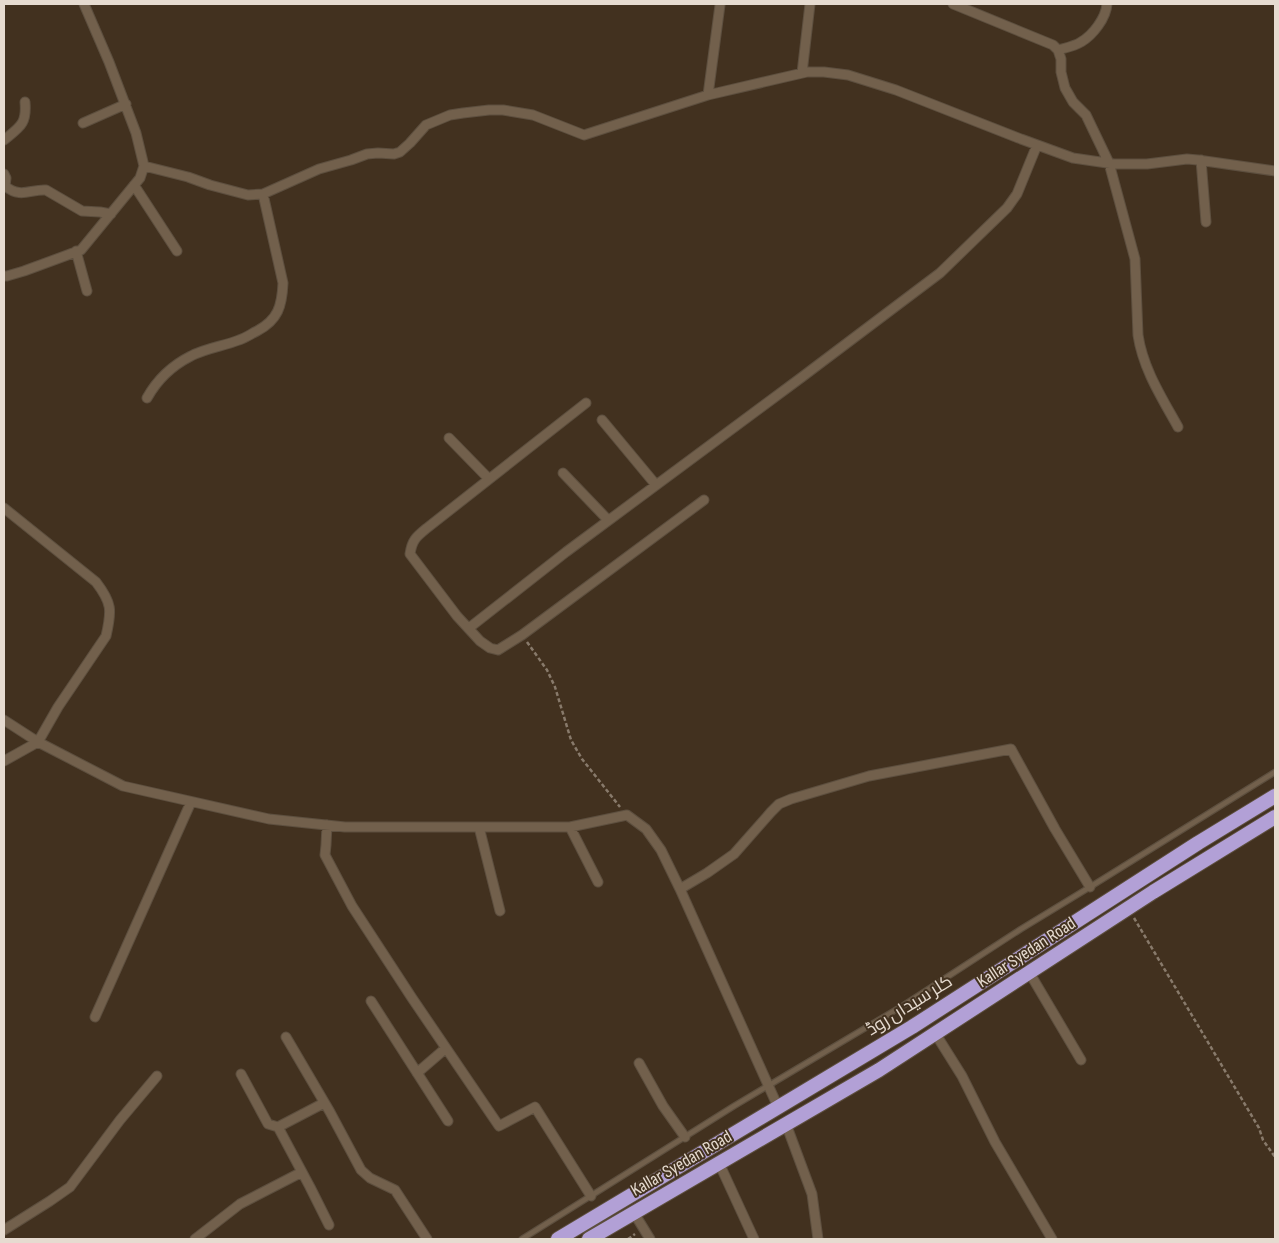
<svg xmlns="http://www.w3.org/2000/svg" width="1279" height="1243" font-family="'Sofia Sans Condensed',Cairo,sans-serif">
  <rect width="100%" height="100%" fill="#42311f"/>
  <g fill="none" stroke-linecap="round" stroke-linejoin="round">
    <!-- service casing -->
    <g stroke="#5d4f3f" stroke-width="7">
      <path id="service" d="M522 1239 734 1106 904 1005 1021 929 1090 887 1275 772"/>
    </g>
    <!-- minor casing -->
    <g stroke="#5d4f3f" stroke-width="11">
      <path id="minor" d="M953 4 1053 45 1058 50 1061 59V72L1065 88 1073 102 1086 115 1109 163 1135 259 1138 335C1143 369 1162 398 1178 427
        M1058 50C1065 48 1075 46 1081 42 1093 35 1106 18 1107 4
        M802 73 810 4
        M708 95 720 5
        M83 123 126 104
        M4 140C20 127 27 124 25 102
        M1201 160 1206 222
        M144 166 188 177 210 185 248 195 263 194 319 169 351 160 367 154 378 153 394 154 400 152 410 143 426 125 450 115 463 113 489 110H503L533 115 584 135 708 95 807 72H824L848 75 896 90 1021 139 1073 158 1114 164H1147L1187 159 1198 160 1275 171
        M4 174 6 178 5 186C21 199 30 189 46 190L82 211 100 212 111 214
        M134 185 177 251
        M76 251 87 291
        M4 276H7L24 271 81 250 140 178 144 166 136 133 109 62 84 4
        M147 398C157 380 173 365 191 356 206 348 224 346 239 340 245 338 251 334 257 331 278 320 282 306 283 283L263 194
        M586 403 427 528C416 537 412 540 410 554L457 616 480 641 490 648 498 650 522 635 704 500
        M602 420 656 485
        M449 438 489 479
        M563 473 608 520
        M4 508 96 582C112 603 112 610 106 636L58 707 38 742 123 786 269 819 345 827H570L627 815 646 829 661 850 680 889 778 1107
        M469 628 566 552 802 377 940 273 1007 208 1017 194 1037 145
        M4 720 38 742 4 761
        M327 825 326 845 325 855 352 906 412 998 499 1126 535 1107 591 1196
        M479 827 500 911
        M570 827 598 882
        M680 889 707 873 734 854 771 812 779 804 791 799 869 776 1011 749 1055 829 1090 887
        M1029 972 1081 1060
        M371 1001 448 1121
        M95 1017 191 802
        M935 1033 962 1076 995 1142 1052 1239
        M286 1037 330 1112 361 1170 370 1178 395 1190 427 1239
        M639 1063 663 1106 685 1137
        M417 1073 446 1048
        M241 1074 268 1124 278 1127
        M324 1103 278 1127 310 1187 329 1225
        M786 1124 812 1194 818 1239
        M719 1163 754 1239
        M634 1213 650 1239
        M4 1230 50 1201 70 1187 120 1120 157 1076
        M195 1239 240 1204 302 1172"/>
    </g>
    <!-- trunk casing -->
    <g stroke="#5d4f3f" stroke-width="16">
      <path id="trunk" d="M558 1239 912 1027 1198 843 1275 796
        M589 1239 879 1070 1153 892 1275 817"/>
    </g>
    <!-- path -->
    <path stroke="#887a6b" stroke-width="2.5" stroke-dasharray="4 2.5" stroke-linecap="butt" d="M527 642 547 670 555 687 571 740 582 759 620 807
      M1134 918 1259 1128 1263 1140 1275 1157
      M628 1239 635 1234"/>
    <!-- service -->
    <use href="#service" stroke="#72604c" stroke-width="4.5"/>
    <!-- minor -->
    <use href="#minor" stroke="#72604c" stroke-width="9"/>
    <!-- trunk -->
    <use href="#trunk" stroke="#b2a0d6" stroke-width="14"/>
  </g>
  <g text-anchor="middle" stroke-width="4" stroke-linejoin="round" paint-order="stroke">
    <!-- street labels -->
    <g font-size="18" fill="#e6dbd0" stroke="#42311f">
      <text transform="translate(1026 952) rotate(-33)" y="6">Kallar Syedan Road</text>
      <text transform="translate(909 1005) rotate(-32)" y="6">کلر سیداں روڈ</text>
      <text transform="translate(681 1163) rotate(-30)" y="6">Kallar Syedan Road</text>
    </g>
  </g>
  <!-- border -->
  <rect width="1279" height="1243" fill="none" stroke="#e6dbd0" stroke-width="10"/>
</svg>
